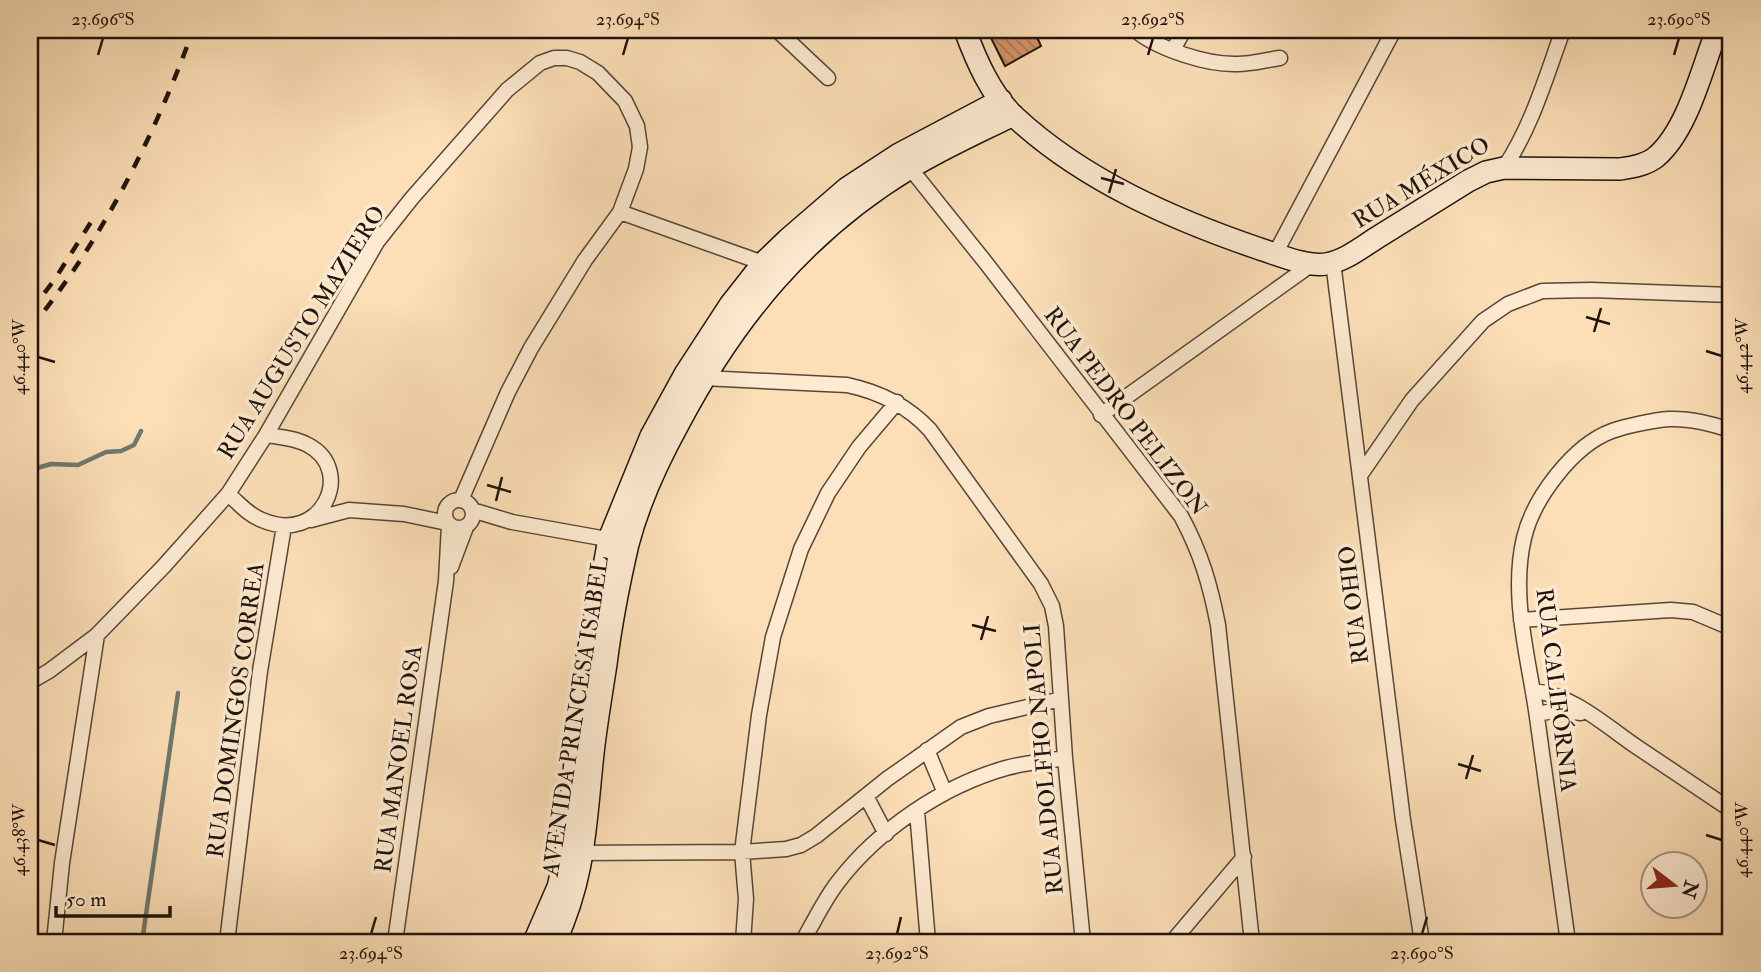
<svg xmlns="http://www.w3.org/2000/svg" width="1761" height="972" font-family="'IM FELL Double Pica',serif">
  <defs>
    <pattern id="building-back-hatch" width="6" height="6" patternUnits="userSpaceOnUse" patternTransform="scale(1.75)"><rect width="6" height="6" fill="#d49267"/><path d="M-1 5l2 2M0 0l6 6M5-1l2 2" fill="none" stroke="#ab7653"/></pattern>
  </defs>
  <rect width="100%" height="100%" fill="#fcdfb7"/>
  <filter id="stains"><feTurbulence type="fractalNoise" baseFrequency=".00286" numOctaves="4"/><feColorMatrix values="0 0 0 0 .2 0 0 0 0 .09 0 0 0 0 .02 0 0 0 .5 -.17"/></filter>
  <radialGradient id="worn" r=".72"><stop offset=".6" stop-color="#630" stop-opacity="0"/><stop offset="1" stop-color="#630" stop-opacity=".3"/></radialGradient>
  <g fill="none" stroke-linecap="round" stroke-linejoin="round">
    <!-- stream -->
    <path stroke="#6c796f" stroke-width="4.5" d="M30 470 51 464 78 465 106 452 121 451 134 445 141 431
      M142 942 178 693"/>
  </g>
  <!-- building -->
  <path fill="url(#building-back-hatch)" stroke="#1f140d" stroke-width="2" d="M987 30H1034L1041 46 1005 66Z"/>
  <g fill="none" stroke-linecap="round" stroke-linejoin="round">
    <!-- street casing -->
    <g stroke="#564738" stroke-width="17">
      <path id="street" d="M777 30 828 78
        M1135 30C1158 49 1207 65 1237 64 1251 64 1266 60 1280 58
        M1173 50 1184 30
        M906 163 986 263 1181 516C1201 553 1210 584 1218 625L1252 942
        M1504 168C1532 126 1546 77 1563 30
        M620 212 763 263
        M1275 254 1394 30
        M1333 262 1403 820 1422 942
        M703 378 847 385C880 392 907 405 930 430L1041 584 1052 606 1056 626 1065 758 1083 942
        M1101 415 1312 264
        M1361 474 1412 400 1483 321 1508 304 1542 291 1591 290 1731 295
        M228 494C239 503 248 515 262 520 322 546 356 470 308 445 295 438 280 437 266 435
        M445 514a14 14 0 1 1 28 0a14 14 0 1 1-28 0Z
        M472 510 512 522 618 541
        M311 520 349 510 404 514 447 523
        M451 567 466 527
        M1521 620 1671 610 1693 612 1731 628
        M30 682 49 671 97 635 164 566 228 494 266 435 377 242 412 198 507 90 540 63 554 58H567L580 62 598 73 625 101 637 126 640 147 636 169 620 212 585 260 531 348 508 392 461 500
        M1533 691C1572 694 1606 726 1637 747 1668 768 1700 789 1731 810
        M1537 714 1558 710 1581 713
        M927 750 945 793
        M866 796 886 834
        M917 811 928 942
        M574 853 742 852 786 849 801 845 816 836 887 779 961 727 989 716 1061 699
        M54 942 62 863 97 635
        M227 942 260 671 284 526
        M395 942 446 581 449 525
        M743 942 746 899 742 852 759 715 773 637 801 549 828 493 859 447 897 402
        M802 942C814 922 824 900 838 882 878 830 942 786 1006 768 1024 763 1045 761 1065 758
        M1172 942 1244 857
        M1568 942C1558 867 1548 792 1537 717 1529 659 1510 597 1524 538 1533 499 1573 445 1612 431 1626 426 1654 420 1669 419 1690 418 1711 424 1731 430"/>
    </g>
    <!-- secondary casing -->
    <g stroke="#1f140d" stroke-width="24">
      <path id="secondary" d="M965 30C976 60 991 95 1015 117 1083 180 1172 219 1260 249 1279 255 1306 267 1326 264 1345 261 1362 247 1378 237 1408 218 1438 200 1468 181L1486 172 1504 168 1620 169C1633 167 1646 165 1656 157 1688 130 1702 68 1717 30
        M534 942 558 887 566 854 583 680 609 539 651 436 685 374 730 305 763 263 788 239 847 188 899 154 1001 100
        M555 942C584 879 585 831 592 763 595 730 601 697 606 664 611 624 619 583 628 544 639 502 658 461 679 423 735 317 806 231 910 168 943 148 979 132 1013 115"/>
    </g>
    <!-- street -->
    <use href="#street" stroke="#fdead0" stroke-width="14"/>
    <!-- secondary -->
    <use href="#secondary" stroke="#fdead0" stroke-width="21"/>
    <!-- rail -->
    <path stroke="#1f140d" stroke-width="4.5" stroke-dasharray="12 12" stroke-linecap="butt" d="M30 312 55 279 91 222
      M30 329C101 242 155 136 193 30"/>
  </g>
  <!-- ticks -->
  <path fill="none" stroke="#1f140d" stroke-width="2.5" d="M98 55 103 38M623 55 628 38M1148 55 1153 38M1674 55 1679 38M1101 178 1124 184M1109 193 1116 169M1586 317 1610 324M1594 332 1601 308M1706 351 1722 356M38 357 55 362M487 485 511 492M496 501 502 477M972 625 996 631M981 640 988 616M1458 764 1481 771M1466 779 1473 755M1706 835 1722 840M38 840 55 845M371 934 376 917M897 934 901 917M1422 934 1427 917"/>
  <g text-anchor="middle" stroke-width="7" stroke-linejoin="round" paint-order="stroke">
    <!-- street labels -->
    <g font-size="23" fill="#1f140d" stroke="#fdead0">
      <text transform="translate(1421 182) rotate(-31)" y="8">RUA MÉXICO</text>
      <text transform="translate(301 332) rotate(-58)" y="8">RUA AUGUSTO MAZIERO</text>
      <text transform="translate(1126 411) rotate(53)" y="8">RUA PEDRO PELIZON</text>
      <text transform="translate(1353 605) rotate(-97)" y="8">RUA OHIO</text>
      <text transform="translate(1557 690) rotate(83)" y="8">RUA CALIFÓRNIA</text>
      <text transform="translate(235 710) rotate(-82)" y="8">RUA DOMINGOS CORREA</text>
      <text transform="translate(575 716) rotate(-81)" y="8">AVENIDA PRINCESA ISABEL</text>
      <text transform="translate(398 759) rotate(-82)" y="8">RUA MANOEL ROSA</text>
      <text transform="translate(1043 759) rotate(-95)" y="8">RUA ADOLFHO NAPOLI</text>
    </g>
  </g>
  <!-- margin -->
  <rect width="1761" height="972" fill="none" stroke="#fcdfb7" stroke-width="77"/>
  <!-- north arrow -->
  <g transform="translate(1674 885) rotate(106)"><circle r="33" fill="#fdead0" stroke="#a49482" stroke-width="2"/>
  <path d="M0-5L12 26L0 18L-12 26Z" fill="#8f2418"/>
  <text y="-10" font-size="19" font-weight="bold" text-anchor="middle" fill="#1f140d">N</text>
  </g>
  <!-- scale -->
  <path d="M56 906v10h114v-10" fill="none" stroke="#1f140d" stroke-width="3.5"/>
  <text x="66" y="906" font-size="21" fill="#1f140d" stroke="#fdead0" stroke-width="5" paint-order="stroke">50 m</text>
  <rect x="38" y="38" width="1684" height="896" fill="none" stroke="#1f140d" stroke-width="2.5"/>
  <g font-size="18" text-anchor="middle" fill="#1f140d">
    <text x="103" y="25">23.696°S</text>
    <text x="628" y="25">23.694°S</text>
    <text x="1153" y="25">23.692°S</text>
    <text x="1679" y="25">23.690°S</text>
    <text transform="translate(1742 356) rotate(-90)" y="6">46.442°W</text>
    <text transform="translate(19 357) rotate(-90)" y="6">46.440°W</text>
    <text transform="translate(1742 840) rotate(-90)" y="6">46.440°W</text>
    <text transform="translate(19 840) rotate(-90)" y="6">46.438°W</text>
    <text x="371" y="959">23.694°S</text>
    <text x="897" y="959">23.692°S</text>
    <text x="1422" y="959">23.690°S</text>
  </g>
  <rect width="100%" height="100%" filter="url(#stains)"/>
  <rect width="100%" height="100%" fill="url(#worn)"/>
</svg>
